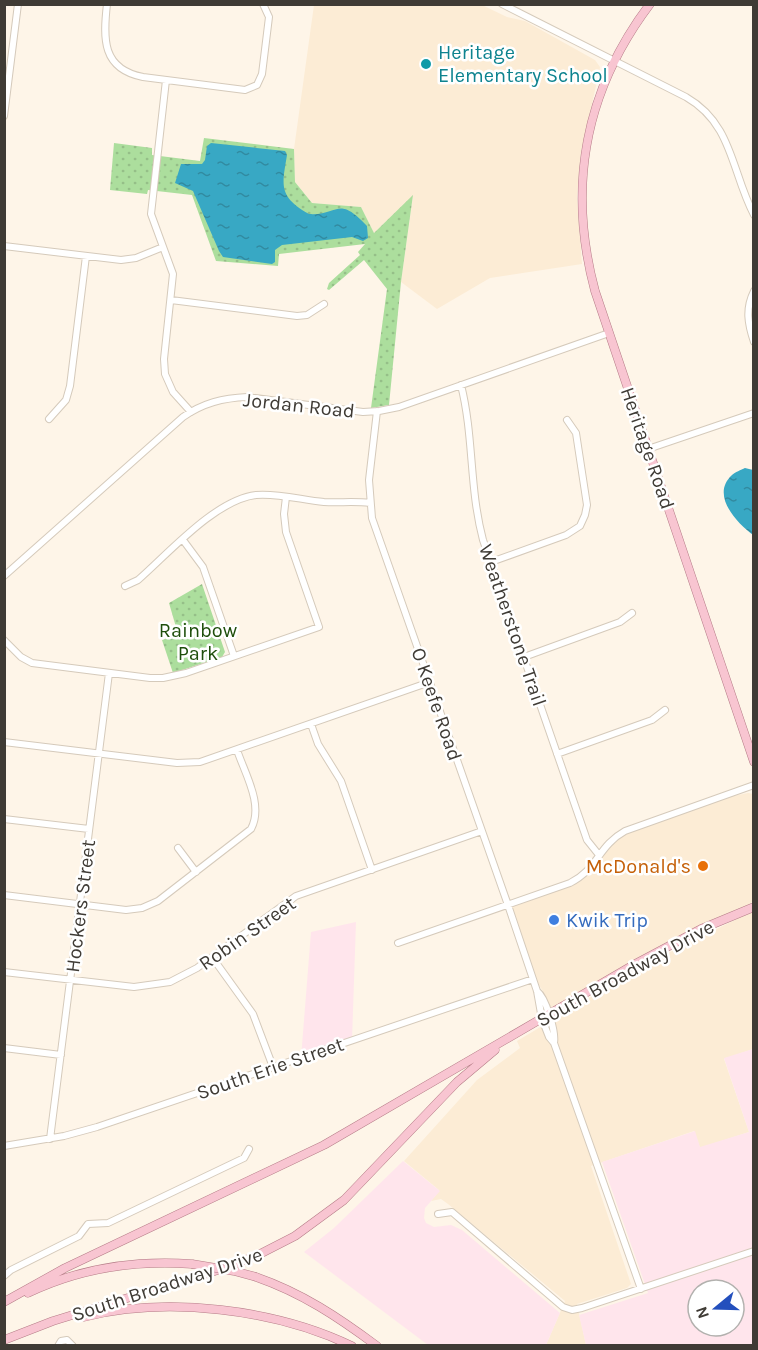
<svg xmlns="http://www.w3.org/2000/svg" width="758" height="1350" font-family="Karla,sans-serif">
  <defs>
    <pattern id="grass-dots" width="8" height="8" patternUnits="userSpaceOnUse" patternTransform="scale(1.5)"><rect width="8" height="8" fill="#acde9d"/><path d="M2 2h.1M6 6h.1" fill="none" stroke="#95bf88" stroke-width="1.8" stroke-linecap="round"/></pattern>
    <pattern id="water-ripples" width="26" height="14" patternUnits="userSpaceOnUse" patternTransform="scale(1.5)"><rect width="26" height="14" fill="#38a8c4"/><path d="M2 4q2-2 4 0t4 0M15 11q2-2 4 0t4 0" fill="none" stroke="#318aa0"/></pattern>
  </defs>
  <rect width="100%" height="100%" fill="#fef5e8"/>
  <!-- built -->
  <path fill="#fcecd5" d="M314 5H482L507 17 525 21 595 60 600 67 599 73 581 152 577 197 582 264 490 278 437 309 401 282 413 196 374 233 361 207 312 203 295 182 294 149Z
    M748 793 753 794V901L746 908 701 929 546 1017 543 991 534 978 508 905 579 879 616 836 710 801Z
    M753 911V1049L724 1059 749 1132 700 1148 694 1131 591 1166 631 1284 627 1288 577 1304 586 1345H546L565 1301 448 1204 441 1199 431 1201 439 1190 404 1161 477 1080 520 1048 517 1041 648 963Z"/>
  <!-- industrial -->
  <path fill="#ffe5ec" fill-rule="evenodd" d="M356 922 352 1040 301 1058 311 932Z
    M753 1049V1345H586L579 1315 648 1293 602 1162 695 1131 700 1147 749 1132 724 1058ZM698 1290H734V1326H698Z
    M403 1161 440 1191 425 1208 424 1218 426 1223 434 1227 451 1225 462 1230 560 1313 546 1345H428L304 1252 334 1228Z"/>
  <!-- grass -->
  <path fill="url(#grass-dots)" d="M204 138 294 149 295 182 312 203 361 207 374 233 413 195 401 282 389 405 371 408 387 289 364 260 329 290 327 289 329 283 360 255 358 252 365 244 279 254 278 266 216 261 192 195 148 190 147 194 110 190 114 143 152 148V155L200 161Z
    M202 584 225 652 222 657 173 673 162 640 178 634 169 603Z"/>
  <!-- water -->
  <path fill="url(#water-ripples)" d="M211 143 285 151 287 155C282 186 278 196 309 214 339 216 337 194 367 226L368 238 363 241 352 237 282 245 275 250V262L272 264 223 257 219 251 193 191 175 183 181 164H202L205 160 207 146Z
    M745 468 753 470V535C737 523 710 495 732 475 735 472 741 470 745 468Z"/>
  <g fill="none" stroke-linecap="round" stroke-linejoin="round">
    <!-- minor casing -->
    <g stroke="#d5cabb" stroke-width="8">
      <path id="minor" d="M107 4C103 39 102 69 143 77L245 90 257 85 262 74 269 17 263 4
        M502 4 686 97C733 124 731 171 754 215
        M166 80 151 214 173 274 164 359 165 374 173 392 191 412
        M4 116 18 4
        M4 246 121 260 136 258 163 247
        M754 291C745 309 748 324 754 342
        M171 300 297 316 307 315 324 304
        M461 385C474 437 469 487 483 540L587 840 599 855
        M377 411 369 480 372 518 508 905 537 991 542 1019 549 1037 554 1043 641 1289
        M49 419 66 400 70 386 86 256
        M648 449 754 413
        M183 540 203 567 234 656
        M491 562 566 535 580 526 585 515 587 505 576 433 567 420
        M4 576 183 417C203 403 223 398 247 397L363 412 379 411 399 407 609 333
        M125 586 138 580C169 553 215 500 256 495 278 493 302 500 324 502 339 503 354 501 370 503
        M4 640 21 657 32 663 150 678H163L186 673 319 627 286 532 284 514 286 497
        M524 657 620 622 632 613
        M311 724 318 744 341 781 372 870
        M4 742 177 763 200 762 430 682
        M557 754 652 720 665 710
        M4 819 89 829
        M178 848 196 872
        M4 895 126 910 142 908 158 901 251 829C264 805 245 774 237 750
        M398 943 570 883C598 869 598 846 625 831L754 785
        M212 957 253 1014 273 1067
        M4 972 134 987 170 982 197 968 296 896 482 831
        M537 991C546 998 556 1032 554 1043
        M4 1048 61 1055
        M50 1139 109 673
        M4 1146 64 1136 97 1127 533 979
        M438 1214 452 1212 563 1307 572 1310 582 1308 754 1251
        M4 1276 11 1270 79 1236 88 1224 108 1223 244 1158 249 1149
        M58 1346 61 1341 67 1340 73 1346"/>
    </g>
    <!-- major casing -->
    <g stroke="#b57c87" stroke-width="9">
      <path id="major" d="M650 4C585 90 567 187 595 291L754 762
        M256 1277C302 1293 338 1317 377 1346
        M28 1293C80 1268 135 1260 192 1264
        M4 1302 65 1268 324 1145 637 963 701 929 754 907
        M84 1317C167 1296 275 1309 352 1346
        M4 1340 53 1321 212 1272 256 1256 295 1236 344 1200 457 1082 495 1050"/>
    </g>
    <!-- minor -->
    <use href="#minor" stroke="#fff" stroke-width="6"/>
    <!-- major -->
    <use href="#major" stroke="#f8c5d1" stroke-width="8"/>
    <!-- major-bridge casing -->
    <g stroke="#b57c87" stroke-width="9" stroke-linecap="butt">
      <path id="major-bridge" d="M192 1264 234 1271 256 1277"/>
    </g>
    <!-- major-bridge -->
    <use href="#major-bridge" stroke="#f8c5d1" stroke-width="8"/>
  </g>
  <!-- markers -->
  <circle fill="#0f9aa8" stroke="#fff" stroke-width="2" cx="426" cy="64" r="6"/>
  <circle fill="#e8710a" stroke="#fff" stroke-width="2" cx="703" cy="866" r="6"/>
  <circle fill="#3f7fe0" stroke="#fff" stroke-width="2" cx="554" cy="920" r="6"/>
  <g text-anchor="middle" stroke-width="5" stroke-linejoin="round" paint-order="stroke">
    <!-- culture labels -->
    <g font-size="20" fill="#0d838f" stroke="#fff" text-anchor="start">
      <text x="438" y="59">Heritage<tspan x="438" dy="23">Elementary School</tspan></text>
    </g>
    <!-- street labels -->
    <g font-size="20" fill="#3f3b35" stroke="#fff">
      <text transform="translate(299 405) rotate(6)" y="7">Jordan Road</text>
      <text transform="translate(648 448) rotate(71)" y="7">Heritage Road</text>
      <text transform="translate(513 625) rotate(71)" y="7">Weatherstone Trail</text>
      <text transform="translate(437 704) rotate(71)" y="7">O Keefe Road</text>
      <text transform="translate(80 906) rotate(-83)" y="7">Hockers Street</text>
      <text transform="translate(247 933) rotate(-35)" y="7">Robin Street</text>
      <text transform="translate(625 973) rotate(-29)" y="7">South Broadway Drive</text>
      <text transform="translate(270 1068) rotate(-19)" y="7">South Erie Street</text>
      <text transform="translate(167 1284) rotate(-18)" y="7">South Broadway Drive</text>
    </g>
    <!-- park labels -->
    <g font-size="20" fill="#1e4e0b" stroke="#fff">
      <text x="198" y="637">Rainbow<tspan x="198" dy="23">Park</tspan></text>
    </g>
    <!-- food labels -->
    <g font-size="20" fill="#c56008" stroke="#fff" text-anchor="end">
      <text x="691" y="873">McDonald's</text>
    </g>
    <!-- shop labels -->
    <g font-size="20" fill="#366cbe" stroke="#fff" text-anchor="start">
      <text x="566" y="927">Kwik Trip</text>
    </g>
  </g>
  <!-- border -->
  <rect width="758" height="1350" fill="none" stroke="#3f3b35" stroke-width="12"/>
  <!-- north arrow -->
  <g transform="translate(716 1308) rotate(251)"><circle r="28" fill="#ffffff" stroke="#b2b1ae" stroke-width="1.5"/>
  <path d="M0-4.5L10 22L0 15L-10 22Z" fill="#234fbd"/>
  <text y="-9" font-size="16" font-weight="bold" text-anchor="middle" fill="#3f3b35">N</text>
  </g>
</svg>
